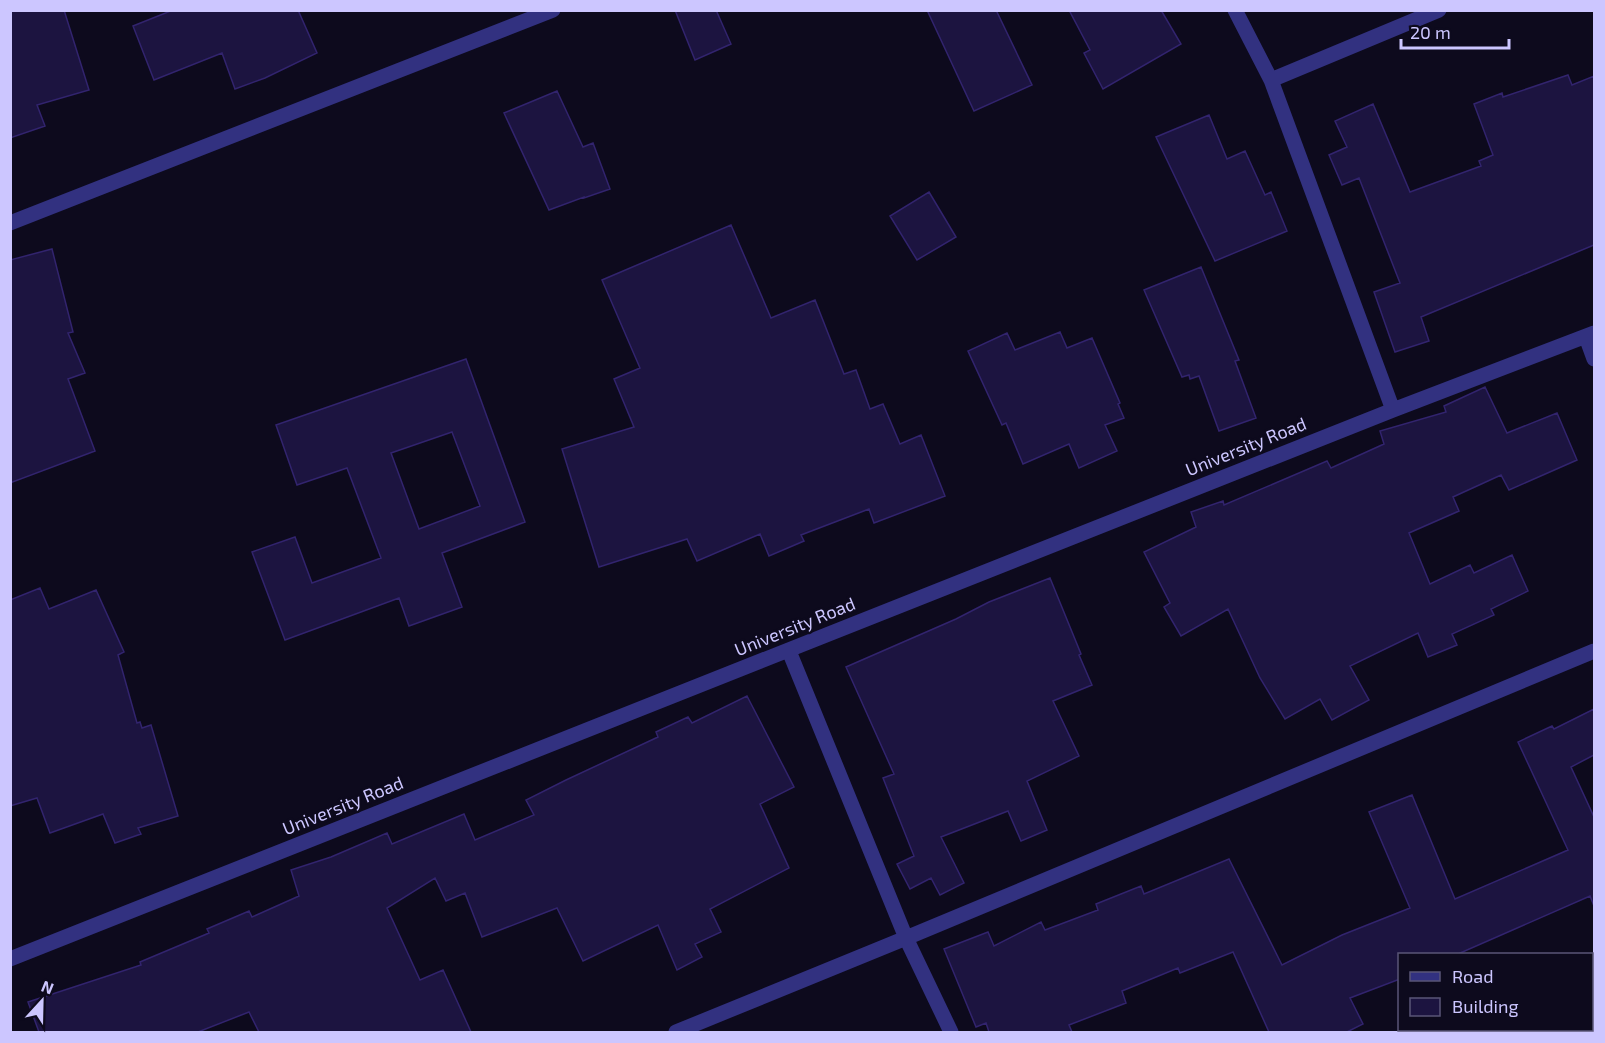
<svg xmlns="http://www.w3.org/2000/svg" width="1605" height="1043" font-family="'Exo 2',sans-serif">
  <rect width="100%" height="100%" fill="#0d0a1d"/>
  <!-- building -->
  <path fill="#1c1440" stroke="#32246e" stroke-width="1.5" fill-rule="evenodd" d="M10 10H64L89 90 37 105 45 126 10 138Z
    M173 10H298L317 53 265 78 235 89 222 53 154 80 133 26Z
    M675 10H716L731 44 695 60Z
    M927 10H996L1032 85 974 111Z
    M1069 10H1161L1181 44 1103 89 1084 53 1090 50Z
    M1568 75 1572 85 1594 76V245L1421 317 1429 341 1395 352 1374 292 1400 283 1359 178 1342 185 1329 155 1347 147 1335 121 1373 104 1410 192 1481 166 1479 161 1493 155 1474 104 1502 93 1503 97Z
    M557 91 583 147 593 143 610 189 584 198V197L549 210 504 113Z
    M1209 115 1227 159 1245 151 1265 195 1271 192 1287 231 1215 261 1156 137Z
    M929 192 956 237 917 260 890 216Z
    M731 225 771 318 815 300 844 374 856 370 870 409 883 404 900 444 921 435 945 496 874 523 869 509 801 535 804 541 769 556 760 534 697 561 687 539 599 567 562 449 634 427 614 379 640 368 602 280Z
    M52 249 73 332 68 333 85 373 68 379 95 451 10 483V260Z
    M1201 267 1239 360 1235 361 1256 418 1219 431 1199 376 1190 379 1189 375 1182 377 1144 290Z
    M1060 332 1067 348 1092 338 1120 403 1118 404 1124 418 1105 425 1117 451 1079 468 1069 444 1023 464 1006 423 1002 425 968 351 1007 333 1015 350Z
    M466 359 525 522 442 553 462 607 409 626 399 598 285 640 252 552 295 537 312 583 381 558 347 468 297 485 276 425ZM452 432 480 506 419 529 391 453Z
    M1485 387 1507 433 1557 413 1577 460 1509 490 1501 475 1453 497 1459 511 1409 533 1430 584 1470 565 1474 573 1512 555 1528 591 1491 609 1494 615 1452 634 1457 645 1428 657 1418 633 1350 666 1369 700 1332 720 1320 699 1285 719 1260 678 1228 609 1181 636 1164 607 1170 603 1144 552 1196 527 1191 512 1223 501 1224 505 1327 461 1331 468 1384 444 1380 431 1446 412 1444 406Z
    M1050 578 1081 654 1079 655 1092 685 1053 701 1079 756 1027 781 1047 830 1021 841 1008 811 941 837 964 883 940 895 931 878 910 889 897 864 914 856 883 778 894 774 846 667 956 619 989 602Z
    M40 588 49 609 96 590 124 652 118 655 137 723 140 722 142 728 151 725 178 816 138 828 141 834 115 843 103 814 50 833 37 798 10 806V600Z
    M747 696 794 787 760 804 789 868 710 909 721 932 695 944 702 957 677 970 658 925 583 961 557 908 482 937 465 893 446 901 435 878 387 908 420 980 443 970 471 1032H259L249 1012 198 1032H39L28 1002 141 965 140 962 209 933 207 929 249 911 252 917 299 896 291 870 331 857 387 833 392 844 464 814 475 840 534 815 526 800 566 780 658 737 656 732 688 717 692 723Z
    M1594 709V755L1571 767 1594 817V906L1590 896 1458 954H1400V979L1350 998 1363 1024 1347 1032H1269L1233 952 1180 973 1178 968 1122 991 1126 1003 1069 1025 1072 1032H989L986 1023 976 1027 944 949 988 932 994 946 1041 922 1045 930 1098 910 1096 904 1141 886 1144 894 1229 859 1282 965 1342 935 1410 908 1369 812 1412 795 1455 899 1568 850 1518 742 1552 726 1554 729Z"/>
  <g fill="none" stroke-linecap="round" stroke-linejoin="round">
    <!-- minor -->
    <path stroke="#323180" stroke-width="15" d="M1235 10 1271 80 1393 410
      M1271 80 1439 10
      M10 223 553 10
      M1586 337 1594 359
      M789 651 906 938 951 1032
      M10 959 1393 410 1594 333
      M1592 993 1594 992
      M676 1032 906 938 1594 651
      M1494 1032 1501 1030"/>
  </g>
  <g text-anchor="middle" stroke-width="5" stroke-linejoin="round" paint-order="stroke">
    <!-- street labels -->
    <g font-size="18" fill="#ccc6ff" stroke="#0d0a1d">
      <text transform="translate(1246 447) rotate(-22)" y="6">University Road</text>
      <text transform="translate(795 627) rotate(-22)" y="6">University Road</text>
      <text transform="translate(343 806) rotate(-22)" y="6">University Road</text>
    </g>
  </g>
  <!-- border -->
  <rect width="1605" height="1043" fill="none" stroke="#ccc6ff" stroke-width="24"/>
  <!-- legend -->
  <rect x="1398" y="953" width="195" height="78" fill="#0d0a1d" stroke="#595577" stroke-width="1.5"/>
  <rect x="1410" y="972" width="30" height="9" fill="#323180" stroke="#595577" stroke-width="1.5"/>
  <text x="1452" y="983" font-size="18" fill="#ccc6ff">Road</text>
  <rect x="1410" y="998" width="30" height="18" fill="#1c1440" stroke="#595577" stroke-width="1.5"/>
  <text x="1452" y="1013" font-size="18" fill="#ccc6ff">Building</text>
  <!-- north arrow -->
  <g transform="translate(42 1001) rotate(22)" stroke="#0d0a1d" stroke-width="4.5" paint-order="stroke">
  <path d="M0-4.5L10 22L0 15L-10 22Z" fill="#ccc6ff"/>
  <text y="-9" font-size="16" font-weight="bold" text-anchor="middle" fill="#ccc6ff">N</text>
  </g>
  <!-- scale -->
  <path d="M1401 39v9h108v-9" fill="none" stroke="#ccc6ff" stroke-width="3"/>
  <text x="1410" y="39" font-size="18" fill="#ccc6ff" stroke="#0d0a1d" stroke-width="4.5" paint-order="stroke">20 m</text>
</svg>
